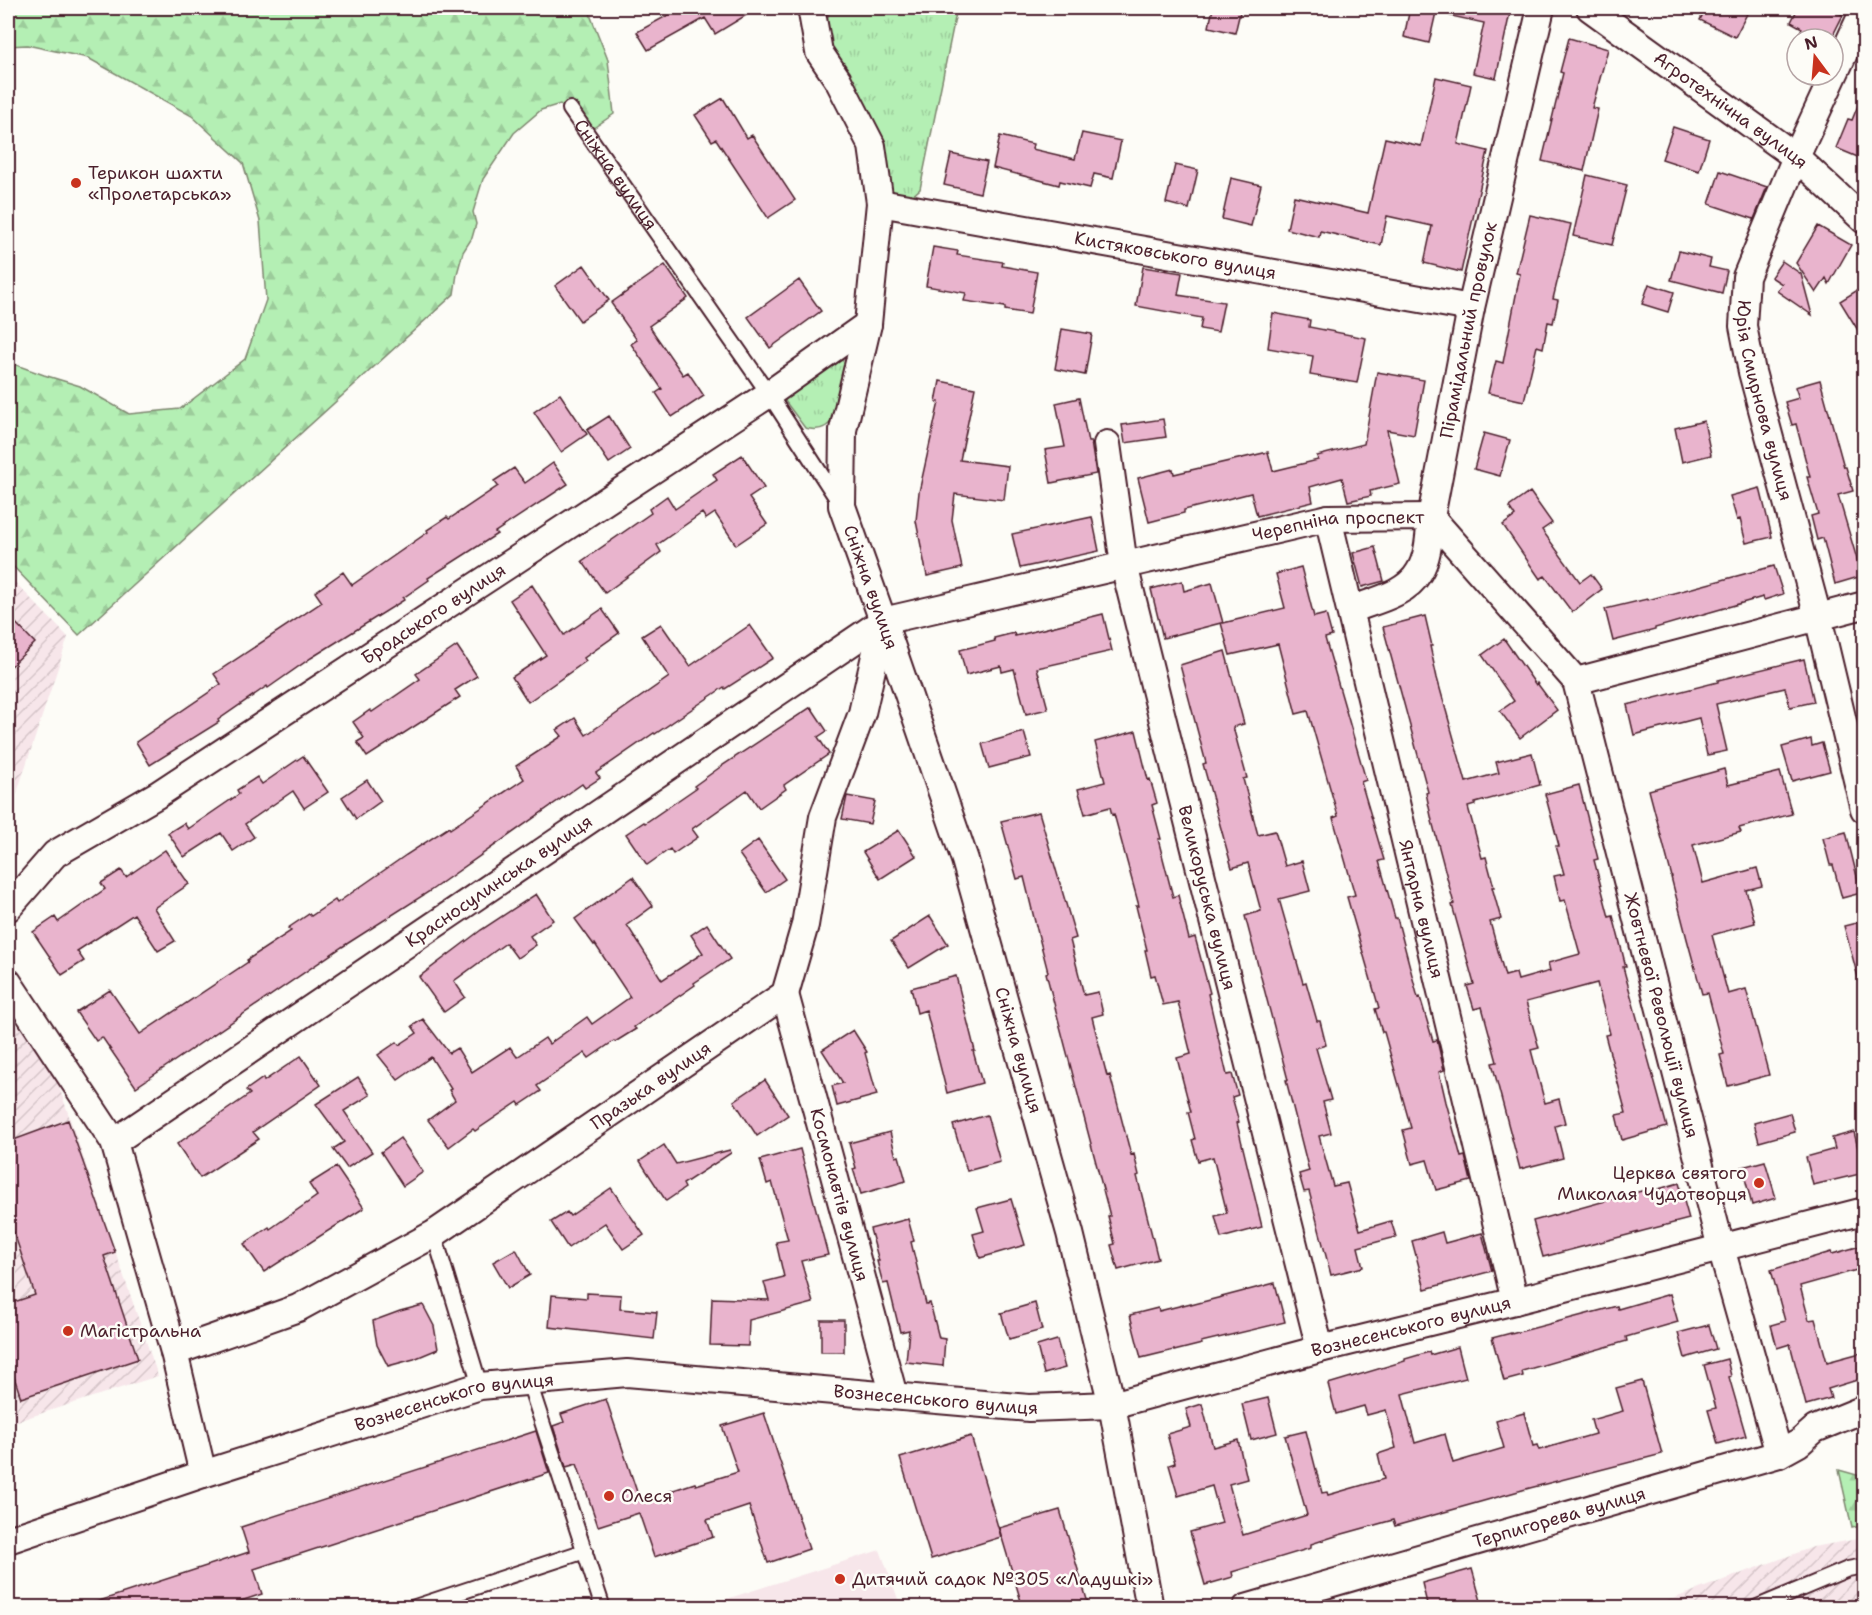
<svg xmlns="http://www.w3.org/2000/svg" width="1872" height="1615" font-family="'Shantell Sans',sans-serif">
  <defs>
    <pattern id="industrial-furrows" width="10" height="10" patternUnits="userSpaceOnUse" patternTransform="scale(1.5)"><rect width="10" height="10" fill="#f7e6ea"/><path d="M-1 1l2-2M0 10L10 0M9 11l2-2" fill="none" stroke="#d5c5c9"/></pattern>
    <pattern id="grass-tufts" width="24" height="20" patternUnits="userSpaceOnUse" patternTransform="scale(1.5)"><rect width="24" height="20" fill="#b4efb4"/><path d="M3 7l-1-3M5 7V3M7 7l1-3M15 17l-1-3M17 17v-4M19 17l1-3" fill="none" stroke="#9ccc9b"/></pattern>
    <pattern id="forest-firs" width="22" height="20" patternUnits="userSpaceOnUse" patternTransform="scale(1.5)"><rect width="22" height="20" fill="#b4efb4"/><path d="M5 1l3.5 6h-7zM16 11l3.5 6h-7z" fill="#9ccc9b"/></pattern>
  </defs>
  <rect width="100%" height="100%" fill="#fdfcf7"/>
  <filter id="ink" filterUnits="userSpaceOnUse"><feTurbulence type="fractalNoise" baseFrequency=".0167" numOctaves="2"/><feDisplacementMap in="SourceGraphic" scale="12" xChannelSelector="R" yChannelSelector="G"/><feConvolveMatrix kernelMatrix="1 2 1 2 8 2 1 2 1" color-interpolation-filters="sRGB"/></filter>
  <g filter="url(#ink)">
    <!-- built -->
    <path fill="#f7e6ea" d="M880 1550 901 1607H701Z"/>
    <!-- industrial -->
    <path fill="url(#industrial-furrows)" d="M8 575 68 637 8 820Z
      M8 1014 53 1069 158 1376 8 1424Z
      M1864 1538V1607L1648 1608 1813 1547Z"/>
    <!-- grass -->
    <path fill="url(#grass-tufts)" stroke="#7f8770" stroke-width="1.5" d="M830 8H957L920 189 909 199 887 195 878 134 853 80 835 57 826 26Z
      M839 359 845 362 846 369C841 393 841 438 805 428L785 401 784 397Z"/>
    <!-- forest -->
    <path fill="url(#forest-firs)" stroke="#7f8770" stroke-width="1.5" d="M8 8H590L591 17 608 60 614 114 586 133 560 104 541 110 514 133 483 179 473 212 476 224 472 238 463 252 457 274 454 294 79 635 8 561V362L44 375 80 386 129 414 180 409 245 359 266 300 260 221 243 163 192 116 88 58 27 45 8 46Z
      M1839 1470 1864 1477V1525L1852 1528Z"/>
    <!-- building -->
    <path fill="#e9b4cd" stroke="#4a1f2b" stroke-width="1.5" d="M681 8H758L715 34 705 18 648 50 637 32Z
      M1213 8H1241L1235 33 1209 27Z
      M1410 8H1437L1429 43 1404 37Z
      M1448 8H1511L1496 78 1473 73 1484 23 1447 15Z
      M1706 8H1750L1735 37 1700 20Z
      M1798 8H1827L1843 15 1831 39H1797L1802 28 1791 22Z
      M1569 38 1608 49 1592 108 1598 109 1584 171 1542 161 1563 73 1560 72Z
      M1436 77 1471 85 1458 144 1488 151 1461 272 1424 263 1432 226 1387 216 1381 245 1320 231 1319 237 1287 229 1294 196 1368 213 1385 138 1421 146Z
      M1864 91V148L1860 158 1836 148 1848 119 1852 120Z
      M723 98 747 138 752 135 795 200 768 218 716 139 712 141 695 115Z
      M1673 127 1709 139 1699 171 1662 159Z
      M1082 133 1121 141 1113 178 1094 174 1090 188 1060 181 1059 185 993 168 1000 136 1033 144 1032 149 1075 159Z
      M951 154 987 162 980 193 944 185Z
      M1175 165 1198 170 1189 209 1166 203Z
      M1720 171 1767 187 1754 219 1709 204Z
      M1587 175 1627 185 1612 245 1573 236Z
      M1231 178 1261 185 1251 226 1222 219Z
      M1530 215 1571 224 1553 299 1558 300 1553 323 1548 322 1543 348 1537 346 1524 401 1488 393 1496 361 1503 363 1520 274 1516 273Z
      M1818 226 1851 245 1829 284 1826 278 1816 293 1796 263Z
      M933 247 958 251 957 255 1003 262 1002 266 1037 272 1030 314 1005 310V307L964 301 966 293 926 286Z
      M1679 251 1711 259 1709 267 1727 271 1722 293 1671 280Z
      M1782 261 1801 274 1812 315 1777 291 1782 284 1771 277Z
      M584 265 609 300 580 321 555 286Z
      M665 265 688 298 649 326 683 375 688 372 704 396 672 417 656 393 662 389 631 344 637 340 611 303Z
      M1143 267 1182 273 1178 295 1224 302 1218 332 1200 329 1202 318 1136 306Z
      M799 280 821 311 770 348 748 317Z
      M1649 284 1674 292 1668 312 1642 304Z
      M1864 286V340L1840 301Z
      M1273 313 1310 320 1309 327 1366 338 1357 383 1310 375 1313 356 1268 348Z
      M1062 329 1092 334 1085 375 1055 369Z
      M1377 372 1424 380 1414 435 1387 430 1400 484 1370 491 1371 496 1348 501 1342 478 1310 487 1313 502 1257 516 1251 493 1184 510V513L1149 522 1138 478 1173 469 1174 474 1268 452 1273 471 1318 460 1317 456 1364 444Z
      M1820 380 1844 467H1846L1853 491 1838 495 1862 576 1835 584 1823 538 1817 540 1811 516 1818 514 1807 477H1810L1796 424 1792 425 1785 402 1799 398 1795 387Z
      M940 381 975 388 960 460 1008 466 1004 500 955 494 952 520 962 568 927 576 916 521 919 492 939 402H936Z
      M560 394 587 434 561 452 534 412Z
      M1079 398 1088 442H1091L1096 474 1051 483 1045 450 1065 447 1056 403Z
      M609 416 630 449 609 463 587 430Z
      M1163 419 1166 437 1125 443 1122 425Z
      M1704 421 1711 455 1682 462 1675 428Z
      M1484 433 1510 440 1500 476 1474 469Z
      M742 455 764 488 749 498 767 524 736 545 715 513 706 519 702 513 657 545 661 552 605 593 582 561 651 513 649 509 667 496 675 509 717 480 713 474Z
      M553 463 568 484 495 532 497 534 428 578 429 580 403 598 404 600 311 658 268 688 267 686 218 720 219 722 150 765 136 742 221 684 214 674 322 602 315 592 343 572 352 585 428 532 427 530 447 517 449 519 498 486 494 481 514 468 525 483Z
      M1760 488 1772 537 1746 543 1740 519 1737 520 1730 496Z
      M1530 492 1552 523 1542 530 1580 582 1591 574 1602 589 1572 612 1545 576 1540 579 1503 525 1515 516 1509 507Z
      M1092 517 1099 551 1020 568 1012 534Z
      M1375 547 1384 581 1362 587 1353 553Z
      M1774 566 1783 594 1764 600 1763 597 1700 615 1655 628V630L1613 641 1605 609 1647 599 1648 600Z
      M1301 567 1314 617 1326 614 1332 636 1325 638 1366 780 1361 782 1384 860 1379 861 1395 918H1397L1418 998 1420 997 1433 1041 1437 1040 1444 1070 1439 1072 1446 1102 1461 1157 1465 1156 1471 1181 1436 1190 1427 1160 1412 1164 1403 1130 1411 1128 1384 1032H1382L1375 1009 1379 1008 1347 897 1355 895 1333 818 1338 816 1308 711 1296 714 1278 644 1230 655 1221 623 1163 638 1151 589 1182 581 1184 591 1212 583 1223 623 1285 608 1276 574Z
      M532 585 564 635 602 609 619 633 584 658 586 661 528 702 512 677 546 655 510 600Z
      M1103 614 1112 651 1037 668 1048 709 1026 714 1014 669 1002 672 1001 666 966 675 960 650 995 641 994 638 1014 633 1015 636Z
      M8 615 35 643 8 669Z
      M1425 616 1432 646H1430L1437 678 1466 782 1499 773 1496 762 1532 753 1540 785 1475 803V805L1468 807 1482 858 1486 857 1494 887H1492L1501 919 1490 922 1505 976 1516 973 1518 980 1550 971 1548 963 1580 954 1565 900 1560 901 1554 876 1564 874 1556 846H1559L1545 794 1579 785 1598 859 1594 860 1609 917 1613 916 1619 939 1626 967H1623L1667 1127 1622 1140 1616 1115 1626 1113 1605 1035 1610 1034 1597 983 1526 1002 1539 1048 1531 1050 1545 1103 1559 1099 1565 1123 1555 1126 1563 1158 1520 1169 1492 1063 1497 1062 1482 1007 1474 1009 1467 986 1474 984 1452 905 1454 904 1432 821 1426 793 1428 792 1383 627Z
      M661 624 690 666 750 625 773 658 725 689 724 687 655 734 654 733 596 773 600 778 585 788 582 784 430 891 342 947 136 1087 102 1037 96 1041 76 1012 110 990 140 1034 248 962 247 960 291 931 288 928 309 914 311 916 335 900 337 903 406 855 449 827 450 829 524 779 516 766 562 736 557 730 575 718 586 735 669 677 642 636Z
      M1504 639 1536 685 1537 683 1557 710 1520 738 1500 711 1514 701 1482 655Z
      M457 646 477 676 455 690 460 697 367 757 357 742 364 738 353 722 370 710 372 712 420 679 416 674Z
      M1225 651 1244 724 1233 727 1247 778 1243 779 1258 835 1275 831 1285 866 1302 861 1310 891 1279 899 1303 983 1306 982 1317 1021H1320L1326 1045 1316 1048 1331 1100 1323 1102 1331 1133 1319 1136 1333 1186 1347 1183 1360 1230 1391 1221 1396 1237 1358 1247 1363 1267 1331 1275 1309 1191 1304 1192 1299 1174 1309 1171 1286 1080H1288L1245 916 1261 911 1248 863 1232 868 1203 764 1206 763 1180 665Z
      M1804 659 1814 702 1790 707 1785 688 1716 704 1727 751 1707 755 1699 718 1634 735 1627 705 1718 682V680Z
      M811 707 827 731 818 737 829 754 784 785 786 789 759 808 747 790 692 829 698 837 673 854 670 849 647 865 626 834 644 822 645 823 696 788 694 786 723 765Z
      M1136 731 1148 780 1150 779 1157 803 1152 805 1161 839H1158L1173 897 1178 895 1189 939 1195 937 1210 993 1208 994 1227 1075 1232 1074 1238 1095 1232 1097 1239 1122 1237 1123 1262 1227 1221 1238 1215 1216 1227 1213 1213 1157 1198 1161 1192 1140 1195 1139 1188 1112H1191L1177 1058 1191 1054 1178 1002 1163 1005 1155 975 1151 976 1145 950H1147L1136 906H1139L1114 814 1112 815 1110 807 1085 814 1078 789 1105 782 1095 742Z
      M1024 732 1031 757 989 768 982 744Z
      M1811 739 1812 746 1822 743 1830 771 1792 781 1782 747Z
      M303 756 328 792 304 808 293 791 245 824 254 837 233 851 221 833 184 857 168 833 184 823 188 829 239 794 237 790 257 777 262 784Z
      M1724 769 1728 785 1780 772 1792 814 1739 828 1741 832 1693 845 1703 883 1757 868 1762 886 1746 890 1755 923 1712 935 1728 994 1746 989 1769 1075 1728 1086 1720 1055 1724 1054 1708 993 1702 994 1687 939 1671 877H1672L1649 790Z
      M367 780 381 801 356 819 342 797Z
      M847 796 875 801 870 824 842 819Z
      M1039 812 1076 938 1070 940 1084 995 1098 992 1103 1014 1092 1017 1107 1076 1110 1075 1131 1155 1134 1154 1139 1175 1137 1176 1158 1259 1118 1270 1111 1245 1115 1244 1108 1216H1110L1046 973 1048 972 1034 918 1024 877 1017 879 1001 821Z
      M899 830 916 856 880 879 863 852Z
      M1846 832 1861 893 1842 898 1833 865H1830L1823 838Z
      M758 840 785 879 766 892 739 854Z
      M165 850 189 884 154 908 175 941 158 951 134 914 77 951 84 961 62 975 33 932 55 917 58 922 105 889 101 883 121 870 126 877Z
      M633 877 653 906 627 925 662 980 703 953 691 935 707 924 730 959 694 983 695 985 634 1027 636 1029 615 1042 614 1041 589 1058 585 1053 537 1086 541 1091 520 1105 518 1102 475 1131 473 1129 449 1147 428 1120 455 1100 449 1090 451 1089 431 1057 398 1080 378 1055 397 1042 399 1045 417 1033 412 1026 423 1019 449 1053 457 1048 472 1072 510 1047 517 1057 545 1038 549 1044 587 1017 592 1024 630 997 595 944 594 945 575 919Z
      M536 894 553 920 530 936 536 945 517 958 506 943 454 981 465 997 444 1012 419 977 481 930Z
      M930 916 948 944 909 968 891 941Z
      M1864 921V980L1859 981 1844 926Z
      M956 976 975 1051H973L982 1083 947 1093 926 1010 917 1013 911 988Z
      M853 1030 867 1052 865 1053 877 1095 837 1106 832 1086 843 1083 822 1050Z
      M301 1056 321 1085 253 1132 259 1139 200 1178 177 1144 250 1094 246 1090 263 1078 264 1081Z
      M358 1077 370 1095 344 1111 372 1152 347 1168 333 1149 344 1142 316 1104Z
      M765 1080 788 1115 757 1136 734 1101Z
      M1790 1113 1795 1132 1759 1142 1754 1123Z
      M987 1115 1000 1162 967 1171 953 1125Z
      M68 1120 115 1252 104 1256 138 1359 21 1398 8 1359V1304L35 1295 8 1215V1142Z
      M890 1132 896 1157 899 1156 906 1181 861 1194 853 1169 856 1168 849 1143Z
      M1854 1132 1864 1173 1813 1185 1806 1157 1835 1149 1832 1138Z
      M400 1138 423 1172 403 1186 381 1152Z
      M664 1145 676 1164 730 1150 731 1153 683 1184 685 1188 666 1201 640 1161Z
      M800 1149 828 1255 801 1261 813 1303 749 1320 748 1346 710 1345 712 1298 769 1300 764 1282 784 1277 776 1242 788 1240 772 1182 767 1184 760 1160Z
      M1765 1161 1776 1198 1752 1205 1742 1167Z
      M336 1167 364 1208 264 1272 244 1244 269 1227 270 1229 317 1196 309 1184Z
      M1679 1183 1689 1219 1543 1257 1533 1221 1645 1190V1193Z
      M611 1188 644 1235 623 1249 605 1223 568 1248 551 1222 567 1212 570 1216Z
      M1011 1199 1025 1245 980 1258 973 1234 984 1231 977 1208Z
      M908 1219 914 1241 911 1242 926 1304 930 1303 939 1338 945 1339 943 1366 906 1362 909 1330 900 1332 888 1283 883 1284 877 1261H879L870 1229Z
      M1442 1232 1445 1243 1482 1233 1492 1271 1425 1289 1412 1241Z
      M1864 1245V1268L1800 1286 1809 1320 1815 1319 1827 1362 1864 1352V1378L1828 1389 1831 1398 1806 1405 1790 1344 1777 1348 1771 1325 1785 1321 1771 1270 1831 1252 1832 1254Z
      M516 1249 530 1275 508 1288 493 1262Z
      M1275 1283 1285 1322 1201 1342 1202 1344 1174 1351V1350L1141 1358 1130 1315 1158 1308 1159 1311 1191 1303V1305Z
      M587 1293 621 1295 620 1309 657 1312 654 1339 549 1327 552 1295 587 1298Z
      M1670 1294 1678 1322 1626 1337 1627 1341 1522 1371 1523 1376 1504 1381 1492 1338 1511 1333V1334L1617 1306 1618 1309Z
      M1035 1303 1042 1330 1009 1339 1001 1313Z
      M423 1305 434 1326 438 1349 414 1359 388 1366 377 1345 373 1321 400 1311Z
      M821 1320H844V1352H821Z
      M1709 1325 1716 1349 1685 1358 1678 1333Z
      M1057 1340 1065 1368 1044 1374 1037 1346Z
      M1458 1347 1466 1378 1402 1394 1415 1443 1445 1434 1453 1463 1504 1448 1496 1421 1524 1413 1533 1446 1537 1445 1539 1450 1595 1434 1591 1420 1623 1411 1616 1388 1642 1381 1662 1454 1526 1489 1395 1526 1393 1520 1339 1535 1311 1544V1548L1232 1572 1233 1577 1205 1585 1190 1532 1222 1523 1212 1486 1178 1496 1169 1465 1175 1463 1167 1434 1191 1427 1186 1409 1202 1404 1213 1447 1238 1440 1247 1479 1229 1484 1243 1535 1307 1515 1285 1436 1306 1431 1322 1493 1327 1492 1328 1495 1384 1479 1378 1454 1396 1448 1386 1410 1367 1415 1364 1406 1336 1414 1328 1384 1405 1361V1359L1429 1352 1430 1355Z
      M1727 1359 1731 1376 1729 1377 1746 1436 1718 1444 1708 1410 1716 1408 1704 1365Z
      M1268 1398 1277 1433 1251 1440 1242 1404Z
      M606 1399 640 1501 695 1483 696 1485 738 1472 722 1426 764 1413 809 1549 768 1563 749 1506 707 1520 713 1537 654 1557 639 1513 598 1526 577 1464 566 1467 553 1426 564 1422 561 1414Z
      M536 1431 549 1473 254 1569 262 1594 220 1608H90V1604L249 1552 241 1527Z
      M971 1436 1001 1537 931 1559 900 1458Z
      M1060 1510 1088 1603 1074 1608H1023L999 1528Z
      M1472 1569 1481 1601 1459 1608H1428L1422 1583Z"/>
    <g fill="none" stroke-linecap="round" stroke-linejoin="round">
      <!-- service casing -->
      <g stroke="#4a1f2b" stroke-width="18">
        <g id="service">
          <path id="s1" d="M570 109 769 394 839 502"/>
          <path d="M434 1234 480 1386"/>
          <path d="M529 1382 603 1608"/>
          <path d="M412 1608 585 1551"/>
          <path d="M1755 1608 1848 1569 1864 1566"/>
        </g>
      </g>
      <!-- minor casing -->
      <g stroke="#4a1f2b" stroke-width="30">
        <g id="minor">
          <path id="s2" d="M812 8V13L819 52 838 80 872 146 880 203 868 324 843 430 842 506 883 621 965 860 1070 1233 1112 1405 1150 1608"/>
          <path id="s3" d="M1590 8 1796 157 1864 220"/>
          <path id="s4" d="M1864 10 1796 157 1746 277 1743 326 1752 372 1818 617 1864 809"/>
          <path id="s5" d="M880 203 1471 308"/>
          <path id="s6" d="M1107 444 1124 565 1320 1349"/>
          <path id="s7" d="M1328 518 1515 1301"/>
          <path id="s8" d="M1350 610C1373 601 1406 595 1419 572 1429 556 1429 535 1431 517L1471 308 1541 8"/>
          <path id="s9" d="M1576 681 1721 1248 1779 1454"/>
          <path id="s10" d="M8 908 55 854 157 795 769 394 868 324"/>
          <path d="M8 982 114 1142 174 1352 203 1474"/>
          <path id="s11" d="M785 994 894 1396"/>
          <path id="s12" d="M114 1142 883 621 1328 518 1431 517 1576 681 1864 605"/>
          <path id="s13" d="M174 1352 298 1308 434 1234 785 994 805 925 823 817 862 713 883 621"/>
          <path id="s14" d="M8 1540 203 1474 480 1386 627 1373 1029 1408 1112 1405 1320 1349 1515 1301 1864 1211"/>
          <path id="s15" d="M1246 1608 1779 1454 1799 1443 1815 1429 1864 1409"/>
        </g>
      </g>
      <!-- service -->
      <use href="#service" stroke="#fdfcf7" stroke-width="14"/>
      <!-- minor -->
      <use href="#minor" stroke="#fdfcf7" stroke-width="26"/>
    </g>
  </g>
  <!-- markers -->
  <g fill="#c8321e" stroke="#fdfcf7" stroke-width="2">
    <circle cx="76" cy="183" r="6"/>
    <circle cx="1759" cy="1183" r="6"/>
    <circle cx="68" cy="1331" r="6"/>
    <circle cx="609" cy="1496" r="6"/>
    <circle cx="840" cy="1579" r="6"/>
  </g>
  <g text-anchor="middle" stroke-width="5" stroke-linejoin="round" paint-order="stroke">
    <!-- street labels -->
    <g font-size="18" fill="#4a1f2b" stroke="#fdfcf7">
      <text dy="6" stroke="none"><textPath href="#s3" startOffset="174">Агротехнічна вулиця</textPath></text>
      <text dy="6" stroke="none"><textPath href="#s1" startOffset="80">Сніжна вулиця</textPath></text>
      <text dy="6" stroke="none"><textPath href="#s5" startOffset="300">Кистяковського вулиця</textPath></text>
      <text dy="6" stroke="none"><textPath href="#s8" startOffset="328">Пірамідальний провулок</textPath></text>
      <text dy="6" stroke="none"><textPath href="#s4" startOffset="418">Юрія Смирнова вулиця</textPath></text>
      <text dy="6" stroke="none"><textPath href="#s12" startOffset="1395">Черепніна проспект</textPath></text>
      <text dy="6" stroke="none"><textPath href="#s2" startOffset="603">Сніжна вулиця</textPath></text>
      <text dy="6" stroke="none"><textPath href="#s10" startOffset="520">Бродського вулиця</textPath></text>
      <text dy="6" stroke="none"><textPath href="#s12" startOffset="465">Красносулинська вулиця</textPath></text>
      <text dy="6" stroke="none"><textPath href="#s6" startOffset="465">Великоруська вулиця</textPath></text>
      <text dy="6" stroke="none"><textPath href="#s7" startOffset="402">Янтарна вулиця</textPath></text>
      <text dy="6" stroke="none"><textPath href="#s9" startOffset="345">Жовтневої Революції вулиця</textPath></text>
      <text dy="6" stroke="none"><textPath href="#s2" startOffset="1089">Сніжна вулиця</textPath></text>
      <text dy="6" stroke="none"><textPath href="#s13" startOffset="549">Празька вулиця</textPath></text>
      <text dy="6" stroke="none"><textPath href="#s11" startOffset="208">Космонавтів вулиця</textPath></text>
      <text dy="6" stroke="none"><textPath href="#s14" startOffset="1440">Вознесенського вулиця</textPath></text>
      <text dy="6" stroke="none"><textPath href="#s14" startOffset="954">Вознесенського вулиця</textPath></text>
      <text dy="6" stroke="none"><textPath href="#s14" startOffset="468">Вознесенського вулиця</textPath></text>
      <text dy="6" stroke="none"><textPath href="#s15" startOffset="326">Терпигорева вулиця</textPath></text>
    </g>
    <!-- poi labels -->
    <g font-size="18" fill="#4a1f2b" stroke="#fdfcf7" text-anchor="start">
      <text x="88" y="179">Терикон шахти<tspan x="88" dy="21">«Пролетарська»</tspan></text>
      <text x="1747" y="1179" text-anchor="end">Церква святого<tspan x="1747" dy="21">Миколая Чудотворця</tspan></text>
      <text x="80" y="1337">Магістральна</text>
      <text x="621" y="1502">Олеся</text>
      <text x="852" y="1585">Дитячий садок №305 «Ладушкі»</text>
    </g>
  </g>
  <!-- margin -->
  <rect width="1872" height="1615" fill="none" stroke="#fdfcf7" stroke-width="30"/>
  <rect x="15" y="15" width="1842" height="1585" fill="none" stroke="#4a1f2b" stroke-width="2" filter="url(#ink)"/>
  <!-- north arrow -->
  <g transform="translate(1815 57) rotate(344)"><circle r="28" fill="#fdfcf7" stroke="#b5a4a5" stroke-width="1.5"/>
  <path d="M0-4.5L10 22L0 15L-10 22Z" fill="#c8321e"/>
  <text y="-9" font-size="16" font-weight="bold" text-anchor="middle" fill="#4a1f2b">N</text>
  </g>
</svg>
